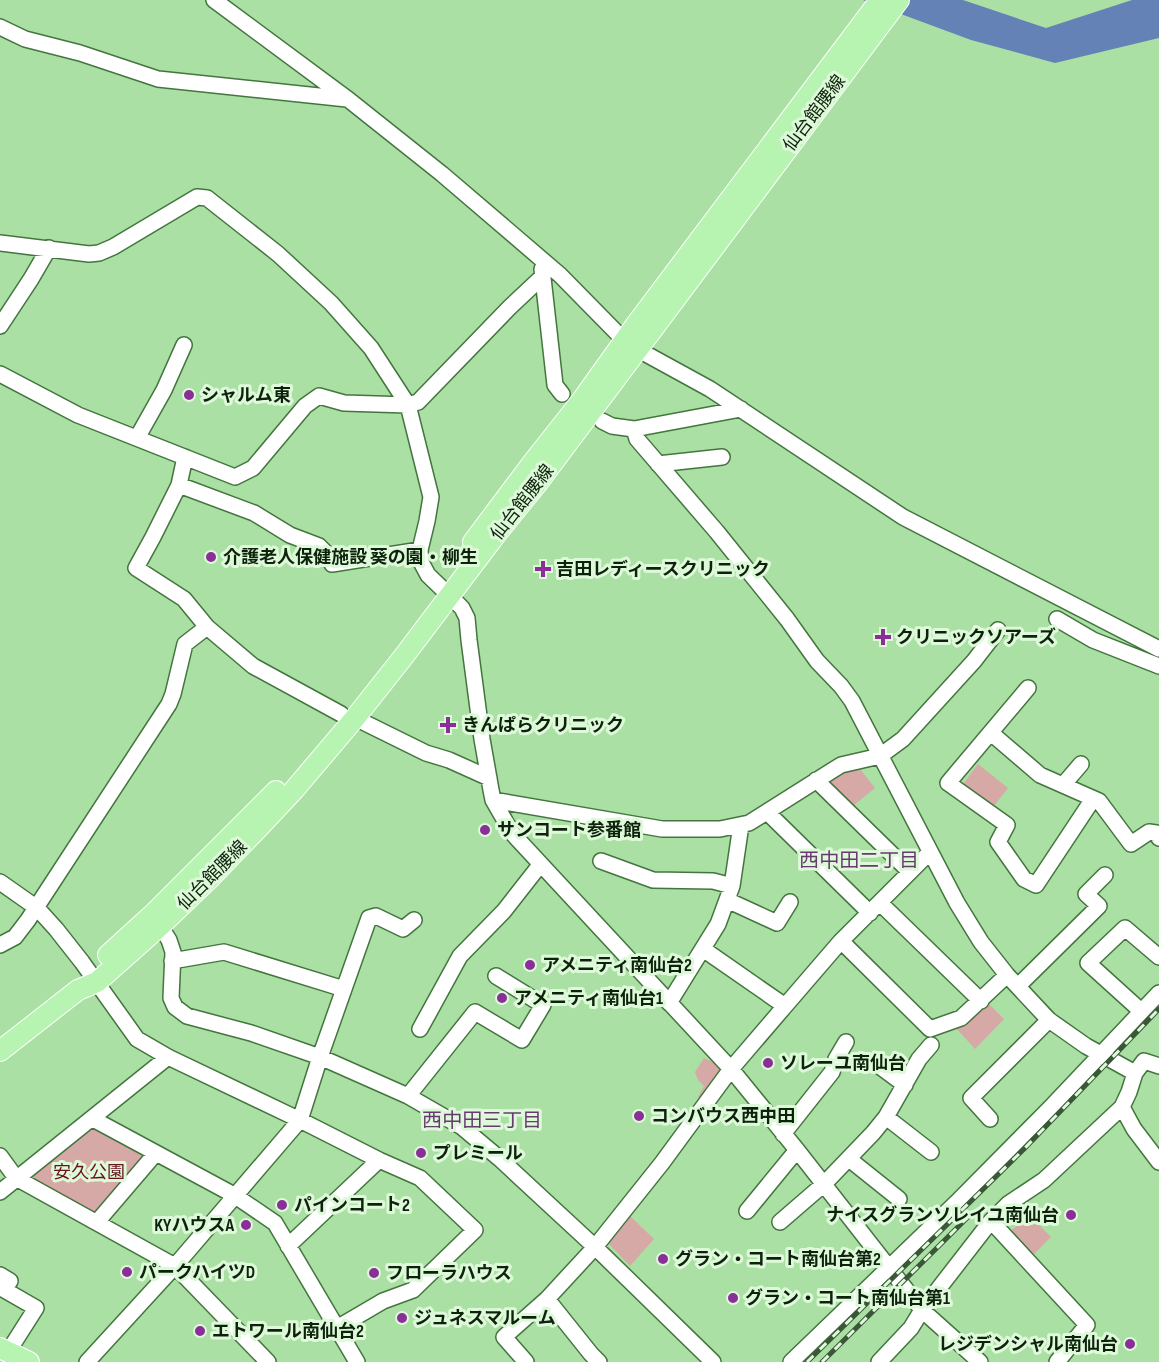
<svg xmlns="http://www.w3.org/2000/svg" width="1159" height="1362" font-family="'Sofia Sans Condensed','Noto Sans JP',sans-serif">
  <rect width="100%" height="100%" fill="#aae0a4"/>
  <!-- green -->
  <path fill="#d6a9a6" d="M978 764 1008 788 994 806 984 802 965 789 964 783Z
    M857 765 875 788 853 806 835 788 829 779Z
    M988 1003 1004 1019 975 1049 955 1027Z
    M704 1058 720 1065 722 1075 704 1101 698 1097 704 1086 698 1080 695 1072Z
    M91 1127H99L145 1153 146 1158 97 1215 31 1179 30 1173Z
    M1029 1215 1051 1237 1033 1255 1010 1232Z
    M630 1216 654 1239 630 1266 607 1242Z"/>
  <!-- water -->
  <path fill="#6582b7" d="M863 0H963L1046 28 1132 0H1159V38L1055 63 971 40Z"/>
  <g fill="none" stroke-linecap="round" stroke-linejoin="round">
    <!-- minor casing -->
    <g stroke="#44753f" stroke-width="18">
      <path id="minor" d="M214 0 349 100 442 174 560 275 618 334 637 349 710 389 903 517 1159 649
        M0 27 25 39 80 53 158 79 347 99
        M0 243 89 254 99 253 113 247 197 197 207 198 278 254 331 303 371 348 408 405 431 497 427 521 420 550 421 562 428 575 456 602 462 608 467 618 469 640 482 739 491 790 493 800 512 833 731 1069 797 1150 922 1310 980 1362
        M542 269 555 385 562 394
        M0 326 31 279 49 248
        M0 374 78 415 235 477 253 468 305 406 319 396 344 403 408 405 418 402 510 307 543 276
        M602 421 612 426 634 429 741 409
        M634 429 637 439 717 532 787 619 817 661 841 686 852 701 957 903 981 942 1007 975 1049 1020 1086 1046 1135 1073 1144 1061 1159 1066
        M137 438 164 390 184 345
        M658 464 722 457
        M179 485 254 513 290 535 319 546 327 554 332 564 420 550
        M1057 619 1093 640 1159 666
        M207 627 253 666 341 714
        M1028 688 948 783 1007 825 998 842 1024 879 1036 885 1093 799
        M355 718 426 753 449 760 489 778
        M991 733 1040 775 1099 801 1131 844 1149 832 1156 833 1159 838
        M816 780 909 871
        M1063 785 1081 764
        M493 800 662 829H720L749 823 841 765 880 756 903 739 974 661 998 630
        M767 812 870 913
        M601 861 653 880 713 881 732 886 718 924 669 1003
        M0 882 37 908 56 929 82 962 137 1039 168 1057 300 1120 379 1160 420 1178 475 1230 413 1290 383 1301 337 1328
        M732 886 741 825
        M727 900 777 923 790 902
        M880 903 981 1001
        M160 926 169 940 173 952 171 998 175 1007 187 1016 251 1033 320 1057 408 1096 462 1127 500 1159 595 1247 713 1362
        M841 941 930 1029 961 1018 1007 975
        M0 945 15 937 28 920 169 704 173 694 185 644 207 627 184 599 136 568 153 537 179 485 185 457
        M703 949 785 1006
        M172 961 224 952 344 989
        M1018 986 1099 906 1086 894 1105 875
        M1141 1011 1088 963 1125 928 1159 957
        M420 1029 460 956 504 911 540 865
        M878 1065 905 1085
        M408 1096 475 1012 522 1040 543 1005 496 976
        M1122 1107 1134 1129 1159 1162
        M886 1117 931 1152
        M93 1119 234 1195 275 1223 357 1362
        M990 1119 971 1098 1049 1020
        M783 1134 832 1072 836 1059 846 1042
        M0 1156 16 1178 175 1266 268 1362
        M849 1159 899 1199
        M0 1192 168 1057
        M747 1211 797 1150
        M991 1221 1087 1325 1057 1362
        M97 1222 156 1153
        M780 1222 824 1184 873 1133 886 1117 919 1059 931 1045
        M288 1246 379 1160
        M0 1275 10 1281 3 1289 36 1308 8 1352
        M547 1299 591 1354 599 1362
        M87 1362 175 1266 300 1120 320 1057 369 918 376 916 403 929 414 920
        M526 1362 504 1337 547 1299 595 1247 662 1163 731 1069 785 1006 841 941 930 852
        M791 1362 956 1203 1053 1105 1159 993
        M879 1362 911 1328 922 1310 991 1221 1008 1204 1044 1180 1122 1107 1129 1092 1135 1073"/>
    </g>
    <!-- major casing -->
    <g stroke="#fff" stroke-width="22">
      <path id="major" d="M473 542 533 462 582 400 637 323 880 0
        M108 955 152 915 276 791
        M0 1051 78 990 97 982 160 926 210 878 262 824 294 790 355 718 404 656 497 533 540 480 899 0
        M0 1348 29 1362"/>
    </g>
    <!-- minor -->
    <use href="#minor" stroke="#fff" stroke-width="15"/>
    <!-- major -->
    <use href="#major" stroke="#b7f4b1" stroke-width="20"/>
    <!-- rail casing -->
    <g stroke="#3a5837" stroke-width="5">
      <path id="rail" d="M807 1362 1024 1149 1159 1009
        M822 1362 970 1215"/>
    </g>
    <!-- rail -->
    <use href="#rail" stroke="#def9da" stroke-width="3" stroke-dasharray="9" stroke-linecap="butt"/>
  </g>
  <!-- markers -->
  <g fill="#8a2e98" stroke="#def9da" stroke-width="2">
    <circle cx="189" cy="395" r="6"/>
    <circle cx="211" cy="557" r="6"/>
    <path d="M540 560h6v6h6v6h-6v6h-6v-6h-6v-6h6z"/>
    <path d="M880 628h6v6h6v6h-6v6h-6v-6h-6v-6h6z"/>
    <path d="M445 716h6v6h6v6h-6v6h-6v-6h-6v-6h6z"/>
    <circle cx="485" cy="830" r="6"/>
    <circle cx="530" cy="965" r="6"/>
    <circle cx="502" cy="998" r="6"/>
    <circle cx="768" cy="1063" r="6"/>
    <circle cx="639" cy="1116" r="6"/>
    <circle cx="421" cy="1153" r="6"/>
    <circle cx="282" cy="1205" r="6"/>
    <circle cx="1071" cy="1215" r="6"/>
    <circle cx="246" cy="1225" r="6"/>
    <circle cx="663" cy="1259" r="6"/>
    <circle cx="127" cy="1272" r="6"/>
    <circle cx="374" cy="1273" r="6"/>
    <circle cx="733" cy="1298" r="6"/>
    <circle cx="402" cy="1318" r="6"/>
    <circle cx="200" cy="1331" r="6"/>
    <circle cx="1130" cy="1344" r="6"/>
  </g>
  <g text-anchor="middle" stroke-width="6" stroke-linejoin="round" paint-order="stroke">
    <!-- street labels -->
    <g font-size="18" fill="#0d220b" stroke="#def9da">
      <text transform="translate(814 113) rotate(-53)" y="6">仙台館腰線</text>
      <text transform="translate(522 502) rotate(-52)" y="6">仙台館腰線</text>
      <text transform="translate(212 875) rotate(-45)" y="6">仙台館腰線</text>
    </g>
    <!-- poi labels -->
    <g font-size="18" font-weight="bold" fill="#0d220b" stroke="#def9da" text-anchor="start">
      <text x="201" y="401">シャルム東</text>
      <text x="223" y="563">介護老人保健施設 葵の園・柳生</text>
      <text x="556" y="575">吉田レディースクリニック</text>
      <text x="896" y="643">クリニックソアーズ</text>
      <text x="462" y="731">きんぱらクリニック</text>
      <text x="497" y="836">サンコート参番館</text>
      <text x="542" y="971">アメニティ南仙台2</text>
      <text x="514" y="1004">アメニティ南仙台1</text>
      <text x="780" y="1069">ソレーユ南仙台</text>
      <text x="651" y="1122">コンバウス西中田</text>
      <text x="433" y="1159">プレミール</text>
      <text x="294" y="1211">パインコート2</text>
      <text x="1059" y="1221" text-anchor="end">ナイスグランソレイユ南仙台</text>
      <text x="234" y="1231" text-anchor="end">KYハウスA</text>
      <text x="675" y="1265">グラン・コート南仙台第2</text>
      <text x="139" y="1278">パークハイツD</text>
      <text x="386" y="1279">フローラハウス</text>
      <text x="745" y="1304">グラン・コート南仙台第1</text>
      <text x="414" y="1324">ジュネスマルーム</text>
      <text x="212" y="1337">エトワール南仙台2</text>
      <text x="1118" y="1350" text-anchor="end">レジデンシャル南仙台</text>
    </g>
    <!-- park labels -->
    <g font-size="18" fill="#68131a" stroke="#def9da">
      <text x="89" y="1178">安久公園</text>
    </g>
    <!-- neighbourhood labels -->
    <g font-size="20" fill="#683a6f" stroke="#def9da">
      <text x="859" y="867">西中田二丁目</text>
      <text x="482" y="1127">西中田三丁目</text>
    </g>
  </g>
</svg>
